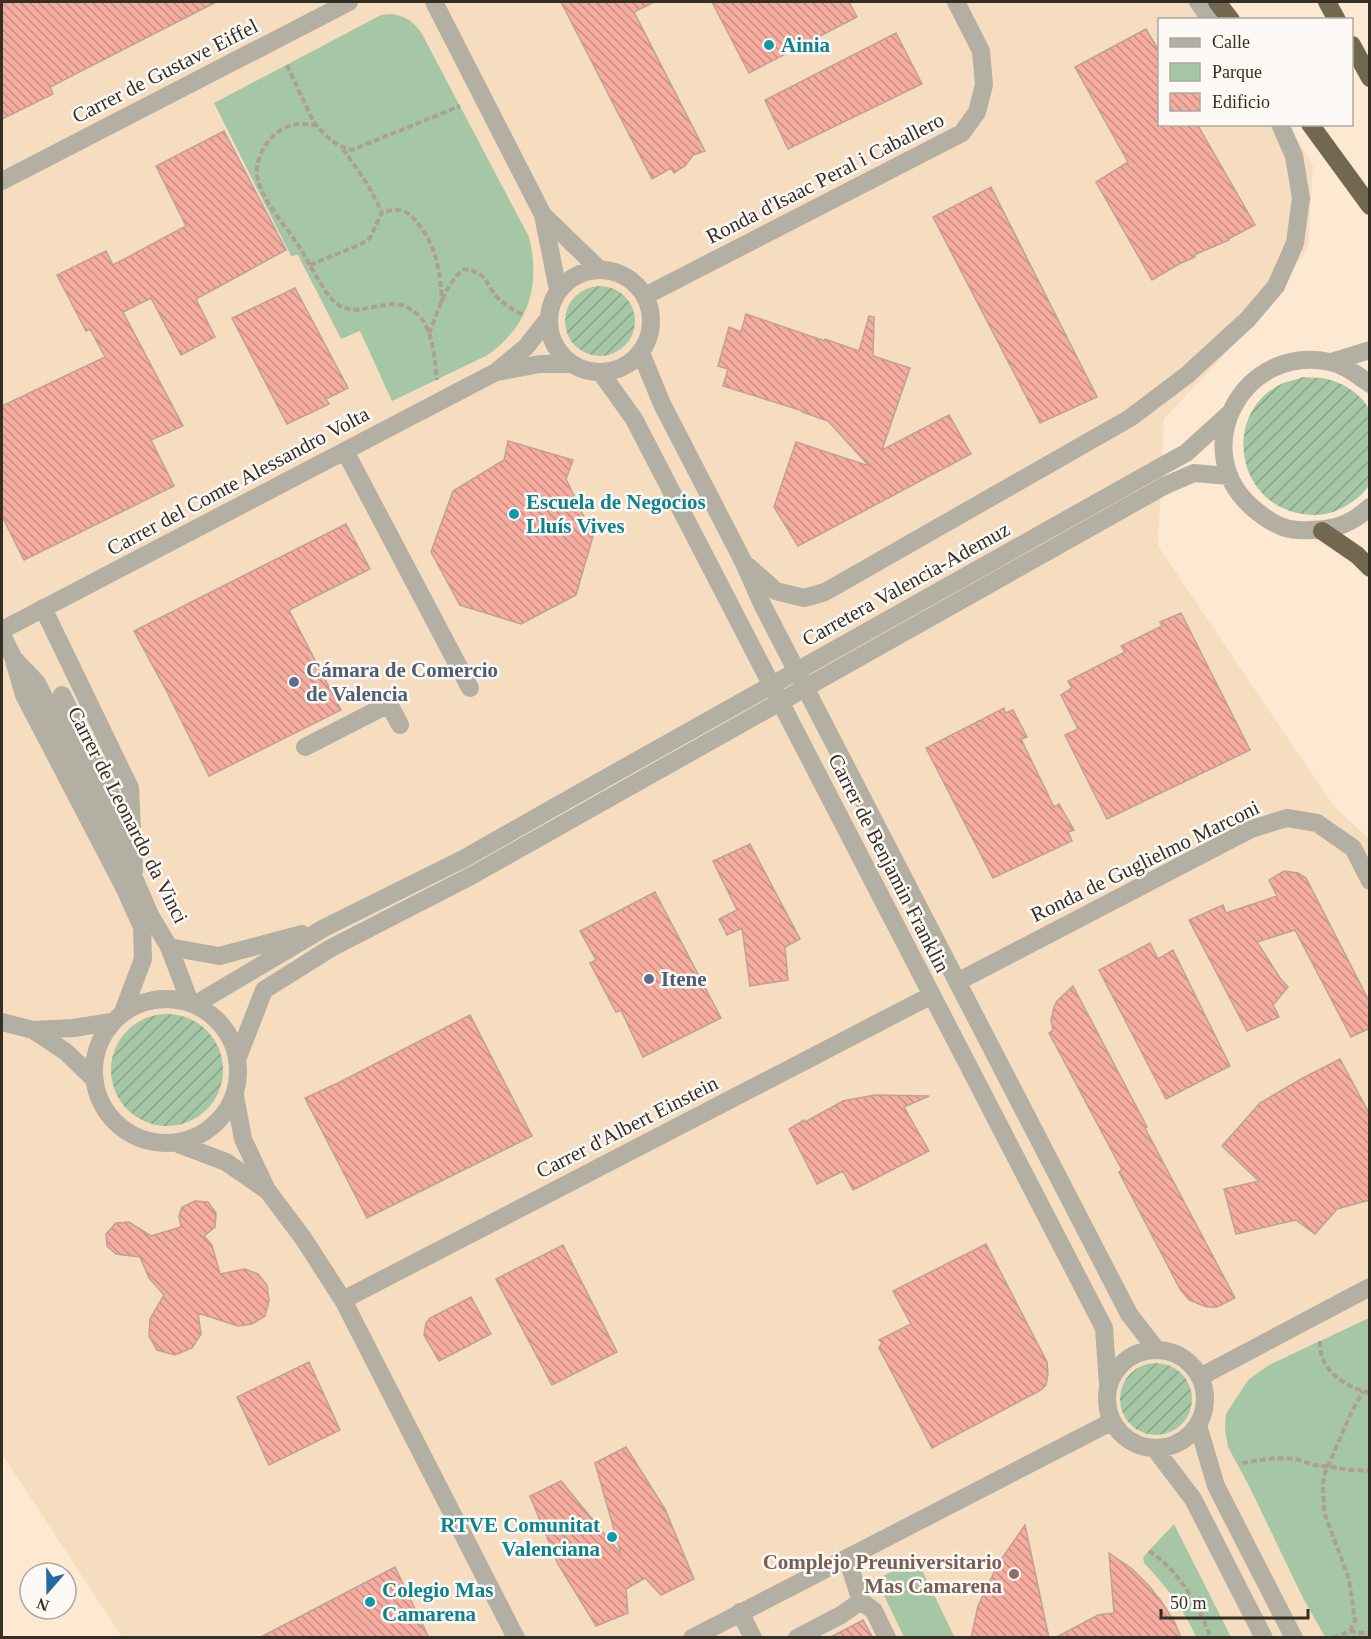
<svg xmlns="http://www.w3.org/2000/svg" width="1371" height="1639" font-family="'Times New Roman',serif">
  <defs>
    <pattern id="garden-furrows" width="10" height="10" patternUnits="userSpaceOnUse" patternTransform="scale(1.5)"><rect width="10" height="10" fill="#a5c7a5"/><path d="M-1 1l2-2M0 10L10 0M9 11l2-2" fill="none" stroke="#87a286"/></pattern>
    <pattern id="building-back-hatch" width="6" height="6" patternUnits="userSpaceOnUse" patternTransform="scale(1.5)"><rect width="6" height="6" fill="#f6ada0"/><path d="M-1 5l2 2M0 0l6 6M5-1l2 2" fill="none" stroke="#c88d82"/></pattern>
  </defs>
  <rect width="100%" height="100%" fill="#fde9d2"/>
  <!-- built -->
  <path fill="#f6ddc0" d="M2 2H1220L1230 19 1160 20V124L1288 125 1313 165 1308 248 1256 321 1164 419 1158 546 1333 805 1369 839V1637H122L2 1454Z"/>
  <!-- green -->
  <path fill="#a5c7a5" d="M389 14C404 15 414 21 422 34L529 237C541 285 529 325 488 355L392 401 360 331 341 339 298 255 291 256 214 103 381 15Z
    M1369 1318V1637H1325L1303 1598 1248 1484 1228 1447 1225 1430 1226 1414 1248 1380 1269 1365Z
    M1174 1524 1231 1637H1196C1184 1609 1165 1585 1144 1563L1143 1558 1145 1555Z
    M917 1560 954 1636 951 1637H904L876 1579Z"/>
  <!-- garden -->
  <path fill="url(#garden-furrows)" d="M565 321a35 35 0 1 1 70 0a35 35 0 1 1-70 0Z
    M1303 377C1311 378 1320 377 1327 379 1344 383 1361 394 1369 409V485C1362 497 1350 504 1338 510 1325 516 1311 516 1297 513 1235 499 1223 413 1281 384 1288 381 1296 380 1303 377Z
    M111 1070a56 56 0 1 1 112 0a56 56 0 1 1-112 0Z
    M1120 1399a36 36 0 1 1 72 0a36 36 0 1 1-72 0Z"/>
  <!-- building -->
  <path fill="url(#building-back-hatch)" stroke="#bfa09b" stroke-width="1.5" d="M9 2H216L50 87 53 94 2 119V5Z
    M561 2H654L634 12 705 151 693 155 685 166 674 173 671 168 652 179Z
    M712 2H849L857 17 749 73Z
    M1146 29 1160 53V124H1197L1255 225 1228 239 1229 240 1194 255 1195 257 1179 264 1152 280 1096 182 1128 162 1075 67Z
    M896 33 922 84 788 149 765 100Z
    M224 131 286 250 196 299 215 337 181 355 151 298 123 312 183 426 151 440 174 486 24 560 2 516V406L105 357 90 329 86 331 57 275 106 251 113 265 186 226 156 166Z
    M991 187 1097 397 1040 423 933 217Z
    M295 288 348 388 326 399 329 404 287 424 232 318Z
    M746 314 825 341V339L859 351 869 316 874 317 873 356 910 368 882 450 949 415 971 454 798 546 774 507 796 442 869 466 828 421 802 412 803 411 723 386 728 369 718 366 729 327 741 332Z
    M508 441 573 460 566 479 593 536 576 595 521 624 460 605 431 552 453 491 504 460Z
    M346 524 370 569 289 610 341 710 209 776 167 692 134 631Z
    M1181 613 1250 750 1107 819 1065 735 1078 729 1061 695 1072 688 1068 681 1125 652 1121 646 1162 626 1160 622Z
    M1004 708 1005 713 1013 710 1027 737 1021 739 1054 807 1059 804 1074 830 1068 832 1072 841 993 878 926 748Z
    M750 844 800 939 785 947 788 980 750 986 742 928 727 935 719 919 737 910 713 861Z
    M1284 871 1298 873 1306 878 1370 1003V1028L1351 1037 1295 930 1257 942 1280 978 1288 987 1273 1005 1279 1017 1247 1031 1189 920 1223 905 1226 913 1277 896 1269 880Z
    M655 892 721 1018 643 1057 621 1010 616 1012 590 963 596 960 580 931Z
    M1150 943 1158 959 1173 950 1230 1066 1166 1099 1099 970Z
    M1073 986 1147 1127 1145 1128 1235 1298 1217 1307H1207L1199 1304 1189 1300 1180 1289 1119 1172 1122 1170 1049 1033 1053 1030 1051 1020 1054 1007 1057 1001Z
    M470 1015 532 1136 367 1218 305 1098 340 1082Z
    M1340 1059 1370 1115V1200L1337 1209 1315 1234 1296 1220 1236 1234 1224 1189 1259 1181 1222 1146 1260 1103 1301 1079Z
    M875 1095 929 1096 904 1107 929 1151 853 1190 843 1171 817 1184 789 1129 804 1120 805 1122 843 1101Z
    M195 1201 208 1202 216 1213 215 1227 204 1236 212 1245 220 1274 245 1269 258 1274 267 1285 269 1301 265 1316 252 1324 238 1326 198 1313 201 1334 192 1348 175 1355 157 1350 149 1336 150 1319 164 1295 149 1278 140 1257 116 1254 107 1246 106 1234 116 1223 129 1222 151 1236 181 1227 179 1216 182 1207Z
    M986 1244 1047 1362 1048 1374 1046 1385 1041 1390 932 1448 879 1348 882 1343 879 1340 911 1324 893 1291Z
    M563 1245 617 1352 552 1385 496 1279Z
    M471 1297 491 1334 439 1361 424 1335 426 1323 430 1318Z
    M309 1362 340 1430 269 1465 237 1397Z
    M626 1447 665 1509 694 1579 661 1595 645 1578 626 1589 628 1613 596 1626 558 1564 530 1496 561 1481 621 1554 595 1463Z
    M1025 1525 1049 1638H971L978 1606 998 1564Z
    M1109 1553 1131 1568 1149 1586 1161 1601 1175 1623 1181 1638H1055L1098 1615 1114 1613Z
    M395 1567 429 1638H259Z
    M863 1620 873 1638H829Z"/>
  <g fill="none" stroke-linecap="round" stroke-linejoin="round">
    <!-- path -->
    <path stroke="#ae9f8e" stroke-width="4" stroke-dasharray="6 3" stroke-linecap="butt" d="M287 65 313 121C324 135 335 146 352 150L460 106
      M317 126C301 121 283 125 271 138 262 148 256 162 257 175 261 200 283 222 296 242 308 258 324 297 340 306 367 320 393 287 421 318 433 332 435 362 437 380
      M343 149 368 185 382 212
      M310 265 361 244 370 238 382 212C389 211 398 208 405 212 412 215 417 223 422 229 438 252 440 274 442 302
      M429 333C438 312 446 282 464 269 490 273 483 283 499 299 505 305 514 310 523 315
      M1320 1341C1319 1371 1344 1386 1370 1393
      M1242 1463 1276 1458 1296 1459 1315 1465 1353 1470 1370 1471
      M1149 1551C1179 1570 1198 1605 1211 1638
      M1350 1631 1355 1621 1349 1579 1324 1512 1323 1484 1325 1473 1352 1411 1363 1391
      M1333 1638 1350 1631 1363 1633 1370 1632"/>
    <!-- minor -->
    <path stroke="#b3afa3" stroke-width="18" d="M434 2 543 215 558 290
      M1198 2 1211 20
      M2 181 349 2
      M543 215 600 270
      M549 321a51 51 0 1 1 102 0a51 51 0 1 1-102 0Z
      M645 296 962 133 977 112 984 85 981 51 956 2
      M641 353 662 404 743 561 763 606 1129 1314 1156 1349
      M1331 362 1370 350
      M497 372 540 364H571
      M601 373 634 419 1104 1328 1108 1385
      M1370 384C1357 375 1345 365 1330 362 1243 343 1185 451 1254 509 1266 519 1282 530 1298 530 1328 531 1347 528 1370 507
      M345 451 470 688
      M1155 470 1186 453 1230 413
      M1164 486 1194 473 1229 476
      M749 567 776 591 804 598 825 592 1130 418 1187 375 1248 319 1276 286 1295 243 1301 198 1294 156 1280 124
      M43 608 130 788 134 871
      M2 630 496 372 526 347 548 319
      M2 635 13 657 24 695 124 887 142 927 143 959 123 1012
      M16 661 37 683 135 880 150 915 169 947 190 1002
      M62 695 130 833
      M305 747 389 704 400 725
      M169 947 219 956 302 934
      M957 982 1251 829 1287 818 1317 823 1353 848 1370 881
      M94 1071a72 72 0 1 1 144 0a72 72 0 1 1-144 0Z
      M196 1004 324 928 463 859 597 783
      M2 1022 33 1030 73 1028 111 1022
      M33 1030 66 1052 94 1079
      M238 1057 264 990 331 948 471 876 604 801
      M235 1096 243 1139 267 1190 303 1238 343 1300 516 1638
      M176 1143 226 1162 265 1189
      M343 1300 932 995
      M1107 1399a49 49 0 1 1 98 0a49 49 0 1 1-98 0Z
      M1200 1377 1370 1287
      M1198 1425 1216 1486 1294 1638
      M1155 1449 1193 1499 1264 1638
      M847 1558 861 1601 874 1611 887 1638
      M740 1612 753 1638
      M692 1638 1111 1422
      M797 1638 841 1615 861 1601"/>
    <!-- highway -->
    <path stroke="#726850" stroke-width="18" d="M1217 2 1231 20
      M1327 2 1337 20
      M1352 45 1370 78
      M1310 124 1370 206
      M1322 531 1357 555 1370 568"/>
    <!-- minor-bridge -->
    <path stroke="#b3afa3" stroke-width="18" d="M597 783 1155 470
      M604 801 1164 486"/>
  </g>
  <!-- markers -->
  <g fill="#0f9aa8" stroke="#fdf9f5" stroke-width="2">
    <circle cx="769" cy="45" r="6"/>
    <circle cx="514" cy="514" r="6"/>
    <circle cx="612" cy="1537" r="6"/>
    <circle cx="370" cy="1602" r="6"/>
  </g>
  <g fill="#5c6f8a" stroke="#fdf9f5" stroke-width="2">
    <circle cx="294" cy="682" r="6"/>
    <circle cx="649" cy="979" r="6"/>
  </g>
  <circle fill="#8d6e63" stroke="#fdf9f5" stroke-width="2" cx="1014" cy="1574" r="6"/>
  <g text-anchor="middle" stroke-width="5" stroke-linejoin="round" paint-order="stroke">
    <!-- culture labels -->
    <g font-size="21" font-weight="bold" fill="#0d838f" stroke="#fdf9f5" text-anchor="start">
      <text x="781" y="52">Ainia</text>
      <text x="526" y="509">Escuela de Negocios<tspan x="526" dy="24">Lluís Vives</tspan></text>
      <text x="600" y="1532" text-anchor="end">RTVE Comunitat<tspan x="600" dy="24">Valenciana</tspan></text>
      <text x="382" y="1597">Colegio Mas<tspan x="382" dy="24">Camarena</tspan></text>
    </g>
    <!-- street labels -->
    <g font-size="21" fill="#352e25" stroke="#fdf9f5">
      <text transform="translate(165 71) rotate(-27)" y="7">Carrer de Gustave Eiffel</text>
      <text transform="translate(825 178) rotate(-27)" y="7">Ronda d'Isaac Peral i Caballero</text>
      <text transform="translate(238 481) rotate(-28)" y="7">Carrer del Comte Alessandro Volta</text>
      <text transform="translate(906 584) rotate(-29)" y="7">Carretera Valencia-Ademuz</text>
      <text transform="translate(128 815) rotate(63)" y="7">Carrer de Leonardo da Vinci</text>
      <text transform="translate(1145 861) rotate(-26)" y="7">Ronda de Guglielmo Marconi</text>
      <text transform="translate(889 863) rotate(63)" y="7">Carrer de Benjamin Franklin</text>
      <text transform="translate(627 1127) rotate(-27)" y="7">Carrer d'Albert Einstein</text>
    </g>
    <!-- service labels -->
    <g font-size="21" font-weight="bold" fill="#4e5e75" stroke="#fdf9f5" text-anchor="start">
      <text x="306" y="677">Cámara de Comercio<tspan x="306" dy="24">de Valencia</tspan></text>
      <text x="661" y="986">Itene</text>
    </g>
    <!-- education labels -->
    <g font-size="21" font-weight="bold" fill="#785e54" stroke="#fdf9f5" text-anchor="end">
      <text x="1002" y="1569">Complejo Preuniversitario<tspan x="1002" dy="24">Mas Camarena</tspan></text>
    </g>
  </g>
  <!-- border -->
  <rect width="1371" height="1639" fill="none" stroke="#352e25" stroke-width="6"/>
  <!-- legend -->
  <rect x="1158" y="18" width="195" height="108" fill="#fdf9f5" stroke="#ada8a2" stroke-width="1.5"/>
  <rect x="1170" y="38" width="30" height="9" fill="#b3afa3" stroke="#ada8a2" stroke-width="1.5"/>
  <text x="1212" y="48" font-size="18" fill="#352e25">Calle</text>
  <rect x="1170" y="63" width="30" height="18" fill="#a5c7a5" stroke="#ada8a2" stroke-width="1.5"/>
  <text x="1212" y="78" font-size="18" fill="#352e25">Parque</text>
  <rect x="1170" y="93" width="30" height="18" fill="url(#building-back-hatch)" stroke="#ada8a2" stroke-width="1.5"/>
  <text x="1212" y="108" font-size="18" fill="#352e25">Edificio</text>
  <!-- north arrow -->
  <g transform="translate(48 1591) rotate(200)"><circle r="28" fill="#fdf9f5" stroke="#ada8a2" stroke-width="1.5"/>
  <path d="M0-4.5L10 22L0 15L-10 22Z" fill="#256a9f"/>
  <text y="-9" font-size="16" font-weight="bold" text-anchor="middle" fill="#352e25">N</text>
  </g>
  <!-- scale -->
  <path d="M1161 1609v9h147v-9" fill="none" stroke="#352e25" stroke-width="3"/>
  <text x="1170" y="1609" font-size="18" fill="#352e25" stroke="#fdf9f5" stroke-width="4.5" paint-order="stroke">50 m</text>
</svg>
